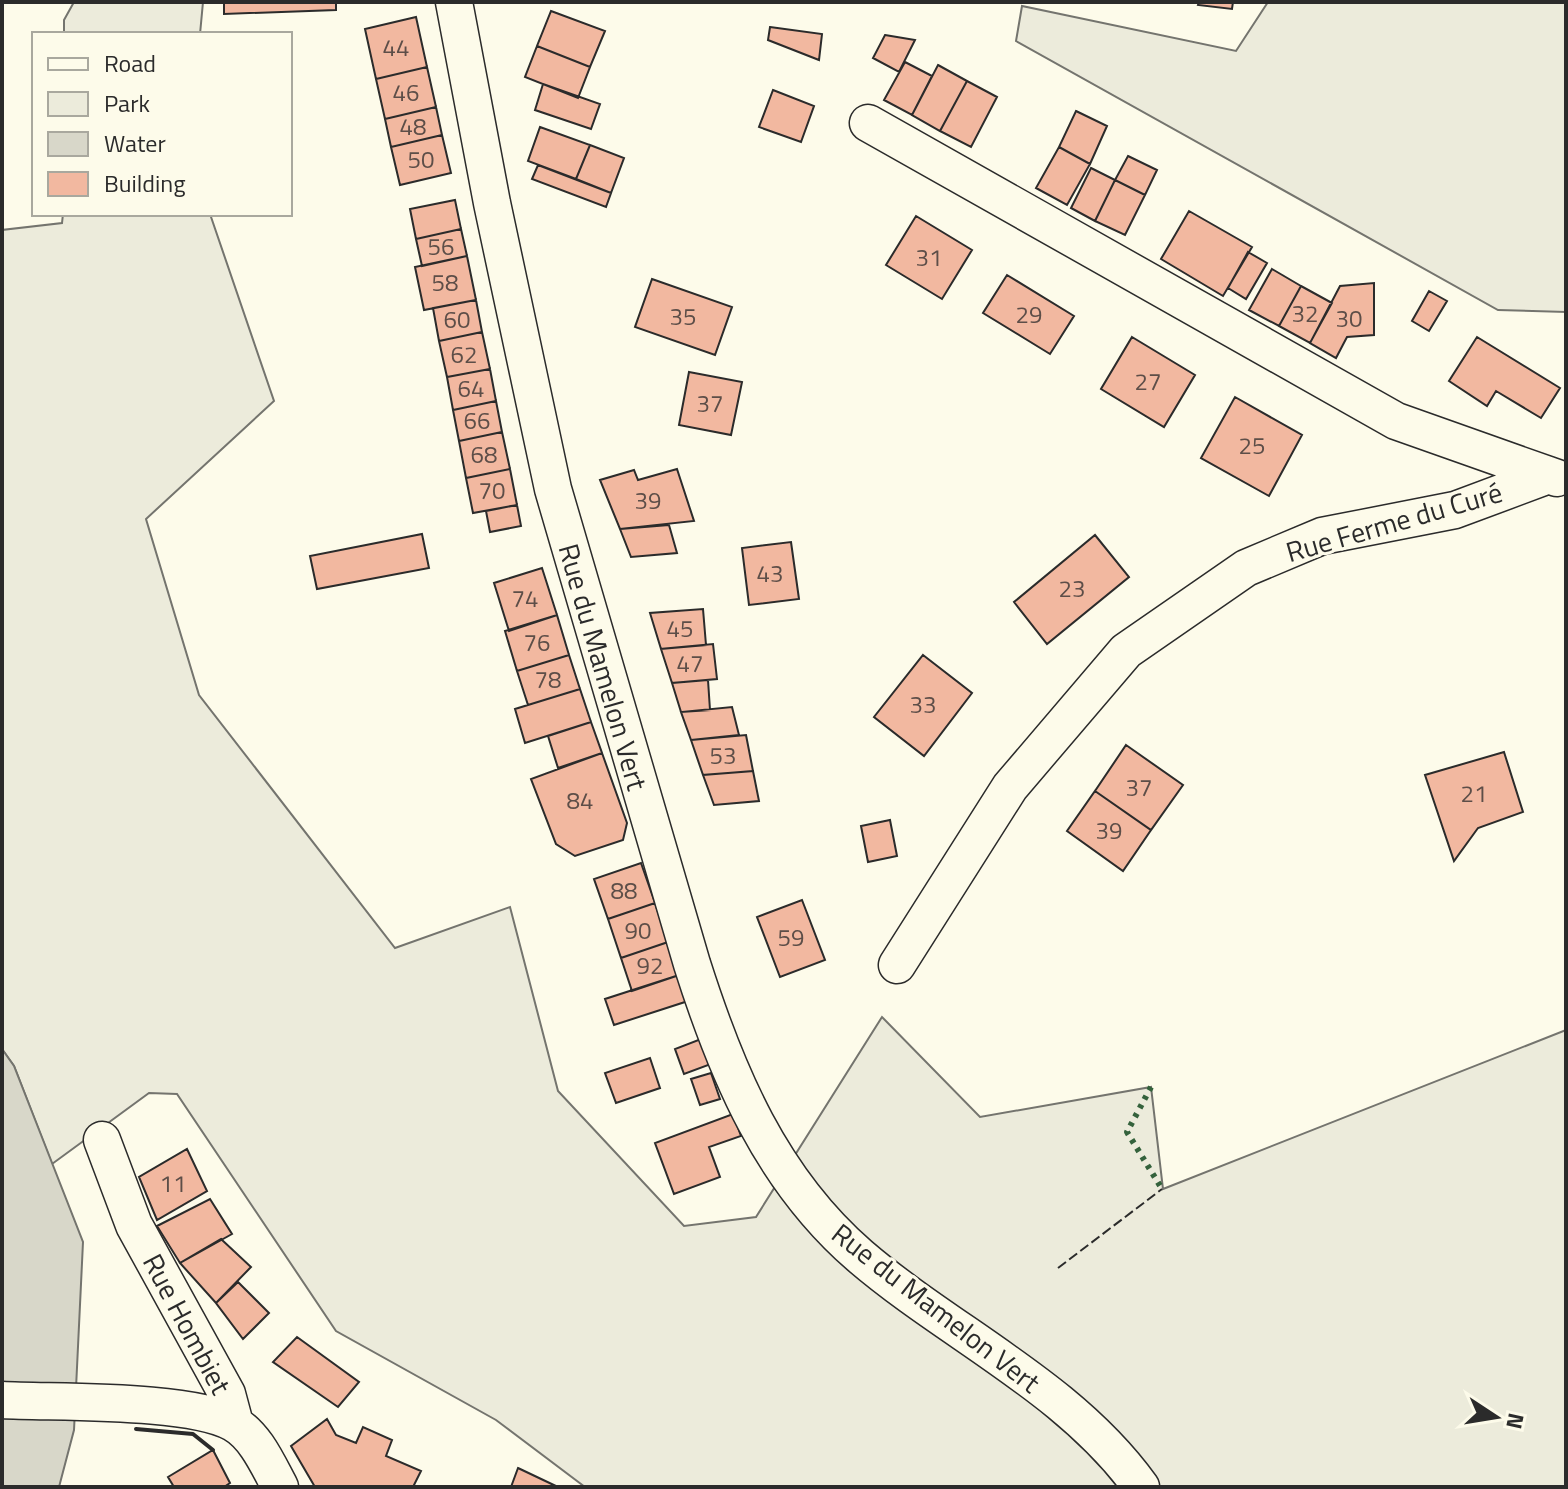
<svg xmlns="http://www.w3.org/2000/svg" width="1568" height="1489" font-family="'Titillium Web',sans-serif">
  <rect width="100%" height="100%" fill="#fdfbea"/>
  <!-- green -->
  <path fill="#ecebdb" stroke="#74746e" stroke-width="2" d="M74 2H203L200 34H64V20Z
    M1268 2H1566V312L1498 310 1016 41 1022 6 1236 51Z
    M63 214H210L274 401 146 519 199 695 395 948 510 907 558 1091 684 1226 756 1217 882 1017 980 1117 1151 1087 1163 1189 1566 1030V1487H585L496 1420 336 1331 177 1094 149 1093 52 1164 14 1066 2 1049V230L62 223Z"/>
  <!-- water -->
  <path fill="#d8d7c9" stroke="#74746e" stroke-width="2" d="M2 1049 14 1066 83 1242 74 1430 59 1487H2Z"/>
  <!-- building -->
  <path fill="#f2b8a0" stroke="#2b2b2b" stroke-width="2" d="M224 2H336V10L224 14Z
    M1199 2H1233L1232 9 1198 5Z
    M551 11 605 31 590 67 537 46Z
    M416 17 427 67 376 79 365 29Z
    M770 27 822 34 819 60 768 40Z
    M885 35 915 40 899 72 873 58Z
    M537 46 590 67 578 98 525 77Z
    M905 62 932 76 912 115 884 100Z
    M938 65 967 81 940 131 912 115Z
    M427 67 436 107 385 119 376 79Z
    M967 81 997 97 971 147 940 131Z
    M543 84 600 104 591 129 535 110Z
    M773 90 814 106 801 142 759 127Z
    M436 107 442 135 391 147 385 119Z
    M1076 111 1107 126 1090 164 1059 147Z
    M540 127 590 145 576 179 528 161Z
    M442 135 451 173 400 185 391 147Z
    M590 145 624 158 611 193 576 179Z
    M1059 147 1090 164 1067 205 1036 188Z
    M1128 156 1157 170 1145 195 1115 180Z
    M538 165 611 193 606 207 532 179Z
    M1091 168 1115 180 1095 221 1071 208Z
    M1115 180 1145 195 1125 235 1095 221Z
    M455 200 461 229 416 239 410 209Z
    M1189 211 1252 247 1223 296 1161 259Z
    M916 216 972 250 942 299 886 265Z
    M461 229 467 256 422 266 416 239Z
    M1248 252 1267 263 1246 299 1228 288Z
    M467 256 476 300 424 310 415 267Z
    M1272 269 1301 286 1279 326 1249 310Z
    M1007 275 1074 316 1050 354 983 313Z
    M652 279 732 307 715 355 635 327Z
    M1374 283V335L1347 337 1336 358 1310 343 1340 286Z
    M1301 286 1332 303 1310 343 1279 326Z
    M1429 291 1447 301 1429 331 1412 321Z
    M476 300 482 332 439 341 433 308Z
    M482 332 490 369 447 377 439 341Z
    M1132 337 1195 375 1164 427 1101 389Z
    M1477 337 1560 388 1541 418 1496 391 1487 406 1449 381Z
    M490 369 496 401 453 410 447 377Z
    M689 372 742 382 731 435 679 425Z
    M1235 397 1302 435 1269 496 1201 458Z
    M496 401 502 432 459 441 453 410Z
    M502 432 510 469 466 478 459 441Z
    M510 469 517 505 473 513 466 478Z
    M677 469 694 521 620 529 600 480 634 470 638 480Z
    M517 505 521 526 490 532 486 511Z
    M669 525 677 553 631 557 620 529Z
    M422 534 429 568 317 589 310 556Z
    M1095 535 1129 577 1047 644 1014 602Z
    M791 542 799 599 749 605 742 548Z
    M542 568 557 615 509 631 494 583Z
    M703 609 706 645 661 649 650 613Z
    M557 615 569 655 517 671 505 631Z
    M713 644 717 679 672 683 661 649Z
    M569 655 580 689 528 705 517 671Z
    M923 655 972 693 924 756 874 717Z
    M708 680 710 710 681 712 672 683Z
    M580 689 591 722 525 743 515 709Z
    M732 707 739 735 691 740 681 712Z
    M591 722 602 753 558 768 548 736Z
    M746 735 753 771 703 775 691 740Z
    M1126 745 1183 785 1151 830 1095 791Z
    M1504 752 1523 812 1478 828 1454 861 1425 775Z
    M602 753 627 823 623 840 575 856 556 844 531 779Z
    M753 771 759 801 714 805 703 775Z
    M1095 791 1151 830 1123 871 1067 831Z
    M890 820 897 856 868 862 861 826Z
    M641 863 655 903 608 919 594 879Z
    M802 900 825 960 780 977 757 917Z
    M655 903 668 942 621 958 608 919Z
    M668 942 679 975 632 991 621 958Z
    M679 975 688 1001 614 1025 605 999Z
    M701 1039 711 1064 684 1074 675 1049Z
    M650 1058 660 1088 616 1103 605 1073Z
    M711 1073 720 1099 700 1105 691 1079Z
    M733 1114 741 1136 709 1147 720 1177 674 1194 655 1143Z
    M187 1149 207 1191 157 1220 139 1177Z
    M210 1199 232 1234 180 1263 157 1226Z
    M221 1239 251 1267 216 1303 180 1263Z
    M238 1282 269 1313 243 1339 216 1303Z
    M297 1337 359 1382 338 1407 273 1362Z
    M327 1419 336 1435 356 1443 363 1427 392 1440 386 1456 421 1471 413 1487H315L291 1446Z
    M213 1450 230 1483 224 1487H174L168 1477Z
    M518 1468 558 1487H511Z"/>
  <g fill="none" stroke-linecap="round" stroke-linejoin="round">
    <!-- minor casing -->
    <g stroke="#2b2b2b" stroke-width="39">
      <path id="minor" d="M454 2 492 203 553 489 692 964C727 1074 771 1179 860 1256 951 1334 1069 1387 1141 1487
        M868 123 1396 421 1557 478
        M897 965 1010 787 1126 651 1246 568 1322 536 1455 510 1549 475
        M102 1140 134 1225 227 1394 235 1424
        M2 1400C58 1403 189 1399 233 1423 256 1436 268 1465 280 1487"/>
    </g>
    <!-- minor -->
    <use href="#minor" stroke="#fdfbea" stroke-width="36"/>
    <!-- hedge -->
    <path stroke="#34623c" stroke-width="6" stroke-dasharray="4 6" stroke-linecap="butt" d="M1151 1087 1127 1132 1162 1189"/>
    <!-- fence -->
    <path stroke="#2b2b2b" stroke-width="2" stroke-dasharray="10 4" stroke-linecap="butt" d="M1058 1268 1162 1189"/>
    <!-- wall -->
    <path stroke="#2b2b2b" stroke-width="4" d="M136 1429 193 1434 213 1450"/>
  </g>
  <g text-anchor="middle" stroke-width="6" stroke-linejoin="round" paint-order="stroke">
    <!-- number labels -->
    <g font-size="24" fill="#5d4e48">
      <text x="396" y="56">44</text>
      <text x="406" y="101">46</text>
      <text x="413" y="135">48</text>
      <text x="421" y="168">50</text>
      <text x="441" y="255">56</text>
      <text x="929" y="266">31</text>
      <text x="445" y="291">58</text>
      <text x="1305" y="322">32</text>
      <text x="1029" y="323">29</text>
      <text x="683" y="325">35</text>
      <text x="1349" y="327">30</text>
      <text x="457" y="328">60</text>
      <text x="464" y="363">62</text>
      <text x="1148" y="390">27</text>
      <text x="471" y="397">64</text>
      <text x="710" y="412">37</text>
      <text x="477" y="429">66</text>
      <text x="1252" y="454">25</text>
      <text x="484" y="463">68</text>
      <text x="492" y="499">70</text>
      <text x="648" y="509">39</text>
      <text x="770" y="582">43</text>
      <text x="1072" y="597">23</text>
      <text x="525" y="607">74</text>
      <text x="680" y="637">45</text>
      <text x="537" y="651">76</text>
      <text x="690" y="672">47</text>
      <text x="548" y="688">78</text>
      <text x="923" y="713">33</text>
      <text x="723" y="764">53</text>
      <text x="1139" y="796">37</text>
      <text x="1474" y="802">21</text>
      <text x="580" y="809">84</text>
      <text x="1109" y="839">39</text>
      <text x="624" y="899">88</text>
      <text x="638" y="939">90</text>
      <text x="791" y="946">59</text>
      <text x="650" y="974">92</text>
      <text x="173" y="1192">11</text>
    </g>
    <!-- street labels -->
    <g font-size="28" fill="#2b2b2b" stroke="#fdfbea">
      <text transform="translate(1394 522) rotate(-16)" y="10">Rue Ferme du Curé</text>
      <text transform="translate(603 667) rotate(74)" y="10">Rue du Mamelon Vert</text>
      <text transform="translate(936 1308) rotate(38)" y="10">Rue du Mamelon Vert</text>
      <text transform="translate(187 1324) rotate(62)" y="10">Rue Hombiet</text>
    </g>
  </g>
  <!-- border -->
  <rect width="1568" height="1489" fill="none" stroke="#2b2b2b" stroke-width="8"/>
  <!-- legend -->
  <rect x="32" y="32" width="260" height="184" fill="#fdfbea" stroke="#a9a89e" stroke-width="2"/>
  <rect x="48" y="58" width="40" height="12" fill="#fdfbea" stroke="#a9a89e" stroke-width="2"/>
  <text x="104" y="72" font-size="24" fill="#2b2b2b">Road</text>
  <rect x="48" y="92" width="40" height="24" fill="#ecebdb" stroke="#a9a89e" stroke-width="2"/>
  <text x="104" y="112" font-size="24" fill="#2b2b2b">Park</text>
  <rect x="48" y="132" width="40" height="24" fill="#d8d7c9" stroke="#a9a89e" stroke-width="2"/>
  <text x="104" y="152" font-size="24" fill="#2b2b2b">Water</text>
  <rect x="48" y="172" width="40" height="24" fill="#f2b8a0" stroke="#a9a89e" stroke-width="2"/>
  <text x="104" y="192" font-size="24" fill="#2b2b2b">Building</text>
  <!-- north arrow -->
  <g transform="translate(1496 1417) rotate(102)" stroke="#fdfbea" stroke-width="6" paint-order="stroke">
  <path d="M0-6L14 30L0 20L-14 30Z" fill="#2b2b2b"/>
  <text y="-12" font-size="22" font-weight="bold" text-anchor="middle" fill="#2b2b2b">N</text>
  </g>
</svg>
